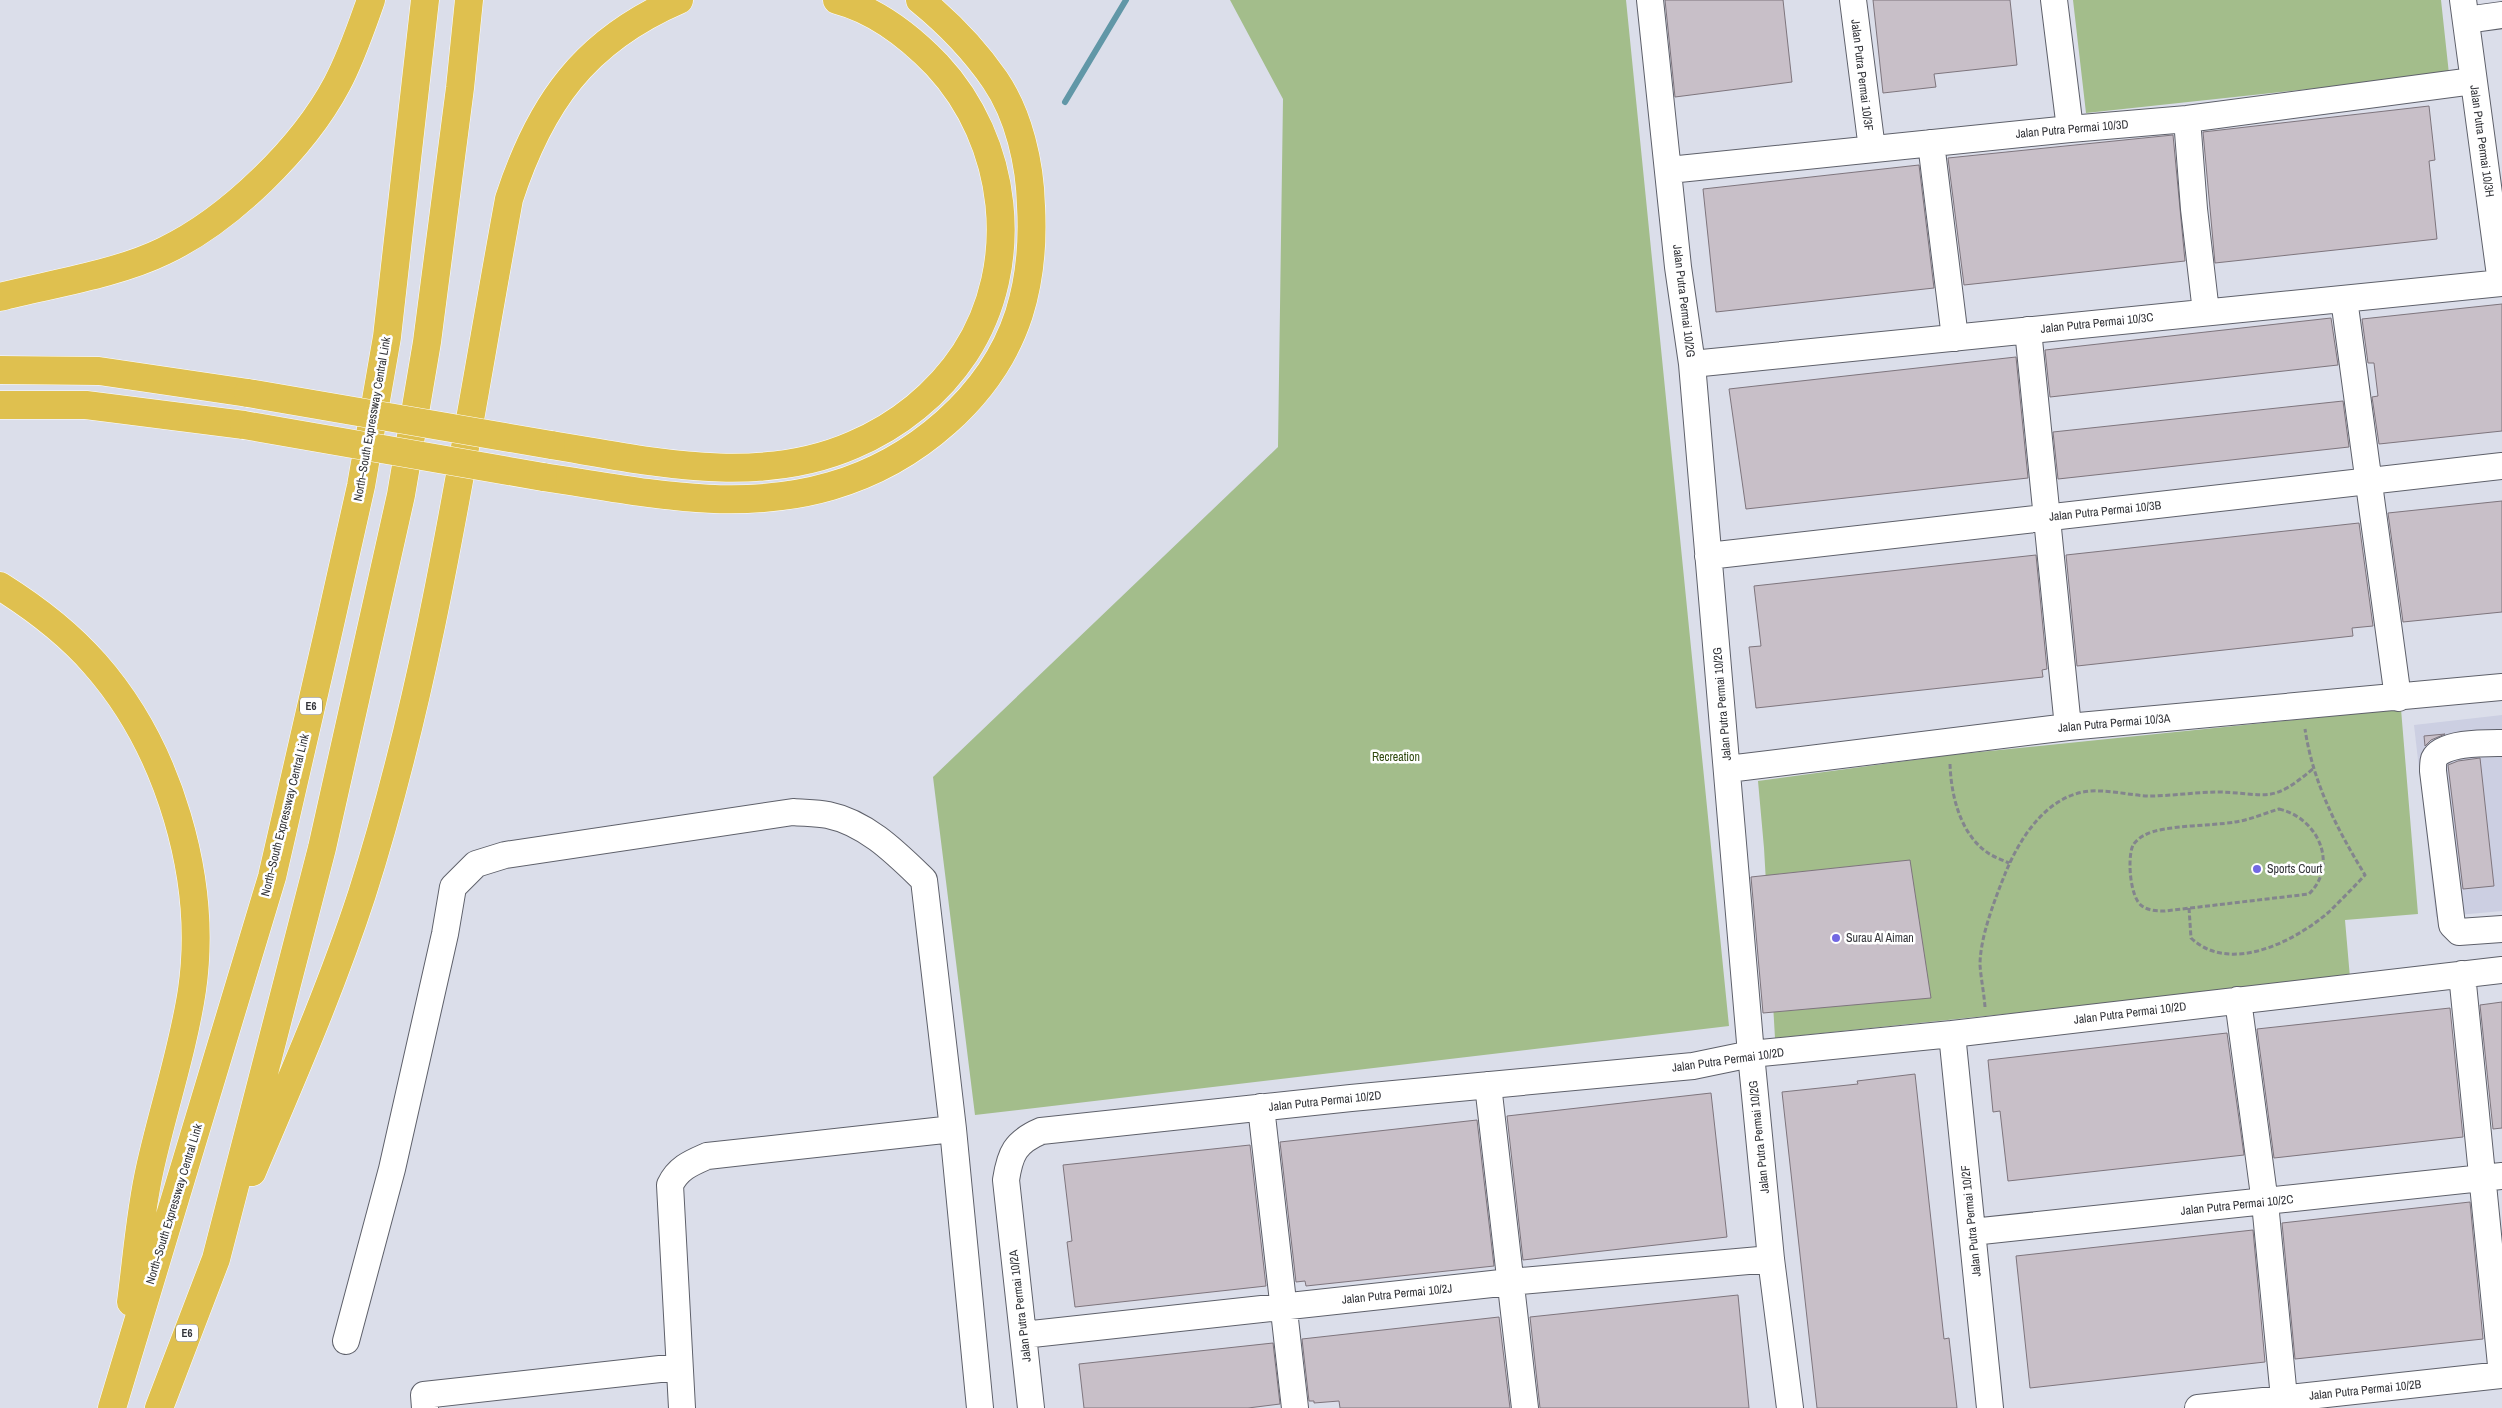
<svg xmlns="http://www.w3.org/2000/svg" width="2502" height="1408" font-family="'Archivo Narrow',sans-serif">
  <rect width="100%" height="100%" fill="#dbdeea"/>
  <!-- built -->
  <path fill="#cccfe2" d="M2502 715V911L2436 917 2414 725Z"/>
  <!-- green -->
  <path fill="#a3bd8b" d="M1230 0H1626L1729 1026 975 1115 933 777 1278 447 1283 99Z
    M2073 0H2441L2449 74 2086 113Z
    M2401 709 2418 914 2345 920 2350 978 1775 1038 1764 848 1758 781 1950 755Z"/>
  <g fill="none" stroke-linecap="round" stroke-linejoin="round">
    <!-- stream -->
    <path stroke="#6197a7" stroke-width="6" d="M1065 102 1126 0"/>
  </g>
  <!-- building -->
  <path fill="#c8bfc8" stroke="#7e757d" d="M1665 0H1783L1792 82 1675 97Z
    M1873 0H2010L2017 65 1934 74 1936 87 1883 93Z
    M2429 106 2435 160 2429 161 2437 239 2215 263 2203 132Z
    M2173 135 2185 261 1964 285 1948 158Z
    M1919 165 1934 288 1716 312 1703 189Z
    M2502 304V431L2379 444 2372 397 2378 396 2374 363H2368L2362 319Z
    M2331 318 2338 365 2050 397 2045 350Z
    M2016 357 2028 478 1746 509 1729 389Z
    M2343 401 2349 447 2058 479 2053 432Z
    M2502 501V612L2403 622 2388 513Z
    M2359 523 2373 626 2352 628 2353 636 2077 666 2066 555Z
    M2036 555 2047 669 2042 670 2043 677 1756 708 1749 647 1761 646 1754 586Z
    M2445 734 2431 740 2425 746 2424 736Z
    M2480 758 2494 886 2463 889 2448 765 2458 761Z
    M1910 860 1931 998 1763 1013 1751 877Z
    M2502 1002V1128L2493 1129 2480 1005Z
    M2450 1008 2463 1137 2274 1158 2257 1029Z
    M2227 1033 2244 1155 2008 1181 2000 1111 1993 1112 1988 1060Z
    M1915 1074 1944 1339 1949 1338 1957 1408H1817L1782 1092 1858 1084 1857 1081Z
    M1711 1093 1727 1237 1523 1260 1507 1116Z
    M1477 1120 1494 1266 1306 1286 1305 1281 1296 1282 1280 1142Z
    M1250 1145 1266 1286 1075 1307 1067 1242 1072 1241 1063 1165Z
    M2470 1202 2483 1339 2295 1359 2282 1223Z
    M2253 1230 2265 1362 2030 1388 2016 1256Z
    M1738 1295 1749 1408H1540L1530 1317Z
    M1499 1317 1510 1408H1340L1339 1401 1314 1403V1401H1309L1302 1339Z
    M1273 1343 1280 1404 1248 1408H1084L1079 1364Z"/>
  <g fill="none" stroke-linecap="round" stroke-linejoin="round">
    <!-- minor casing -->
    <g stroke="#5e606a" stroke-width="28">
      <path id="minor" d="M1650 0 1678 267 1692 364 1751 1054 1771 1259 1790 1408
        M1853 0 1872 149
        M2054 0 2070 129
        M2463 0 2501 283
        M2466 20 2502 15
        M2187 119 2194 209 2206 312
        M1931 143 1955 338
        M1669 170 2070 129 2187 119 2473 81
        M2344 299 2398 698
        M2028 330 2068 727
        M1692 364 2502 283
        M1708 556 2502 466
        M2502 743C2486 743 2442 742 2434 759 2433 762 2433 768 2433 771L2452 925 2459 932 2502 929
        M1728 769 2068 727 2502 687
        M2462 974 2502 1375
        M2238 1000 2265 1203 2285 1408
        M1952 1034 1990 1408
        M1488 1085 1525 1408
        M1261 1107 1295 1408
        M1972 1232 2502 1176
        M1023 1335 1510 1282 1771 1259
        M346 1341 392 1169 445 934 453 887 476 864 505 855 793 812C804 813 817 813 828 815 867 823 897 854 924 880L953 1129 980 1408
        M425 1408 424 1395 678 1367
        M682 1408 670 1185C678 1168 691 1163 707 1156L953 1129
        M1031 1408 1006 1180C1010 1154 1015 1142 1041 1131L1351 1098 1693 1066 1751 1054 1952 1034 2502 970
        M2198 1408 2502 1375"/>
    </g>
    <!-- highway casing -->
    <g stroke="#fff" stroke-width="29">
      <path id="highway" d="M0 297C51 284 117 274 164 251 229 220 303 148 337 84 351 58 361 28 371 0
        M0 370 99 371 248 393
        M0 405H86L244 425
        M551 445C649 461 757 487 853 445 898 426 938 394 965 353 1023 264 1008 141 937 65 910 37 875 10 837 0
        M543 477C639 491 735 514 831 486 914 462 992 397 1019 314 1030 279 1033 242 1031 206 1030 164 1019 115 995 80 975 51 947 22 920 0
        M0 586C35 608 68 633 95 664 169 748 208 879 192 990 183 1050 163 1109 150 1168 140 1212 137 1257 131 1302
        M252 1172C291 1080 331 989 362 894 434 668 466 432 509 199 540 104 584 41 679 0
        M112 1408 272 877 328 633 361 486 387 337 425 0
        M159 1408 216 1259 322 848 401 495 427 342 460 88 469 0"/>
    </g>
    <!-- path -->
    <path stroke="#83858d" stroke-width="3" stroke-dasharray="5 2.5" stroke-linecap="butt" d="M1950 764C1951 795 1960 834 1988 853 1994 857 2002 860 2009 863
      M2279 809C2318 818 2339 864 2309 894L2165 911C2157 911 2149 911 2142 906 2130 898 2127 858 2133 845 2135 842 2141 836 2145 835 2162 825 2213 826 2235 822 2250 820 2265 813 2279 809Z
      M2189 908 2191 938C2230 975 2296 941 2330 911 2342 899 2354 887 2365 875 2337 829 2313 783 2305 729
      M1985 1007C1984 993 1981 979 1980 965 1980 937 1995 899 2005 874 2020 837 2048 794 2091 791 2110 790 2129 795 2148 796 2171 796 2197 792 2220 792 2270 794 2271 804 2314 768"/>
    <!-- minor -->
    <use href="#minor" stroke="#fff" stroke-width="26"/>
    <!-- highway -->
    <use href="#highway" stroke="#dfc04f" stroke-width="28"/>
    <!-- highway-bridge casing -->
    <g stroke="#fff" stroke-width="29" stroke-linecap="butt">
      <path id="highway-bridge" d="M248 393 551 445
        M244 425 543 477"/>
    </g>
    <!-- highway-bridge -->
    <use href="#highway-bridge" stroke="#dfc04f" stroke-width="28"/>
  </g>
  <!-- markers -->
  <g fill="#7268e3" stroke="#fff" stroke-width="2">
    <circle cx="2257" cy="869" r="5"/>
    <circle cx="1836" cy="938" r="5"/>
  </g>
  <g text-anchor="middle" stroke-width="5" stroke-linejoin="round" paint-order="stroke">
    <!-- shield labels -->
    <g fill="#fff" stroke="#707074" stroke-width="1">
      <rect x="300" y="697.5" width="22" height="17" rx="4"/>
      <rect x="176" y="1324.5" width="22" height="17" rx="4"/>
    </g>
    <g font-size="11" font-weight="bold" fill="#323338">
      <text x="311" y="710">E6</text>
      <text x="187" y="1337">E6</text>
    </g>
    <!-- street labels -->
    <g font-size="12" fill="#323338" stroke="#fff">
      <text transform="translate(1862 75) rotate(83)" y="4">Jalan Putra Permai 10/3F</text>
      <text transform="translate(2072 129) rotate(-5)" y="4">Jalan Putra Permai 10/3D</text>
      <text transform="translate(2482 141) rotate(82)" y="4">Jalan Putra Permai 10/3H</text>
      <text transform="translate(1684 301) rotate(83)" y="4">Jalan Putra Permai 10/2G</text>
      <text transform="translate(2097 323) rotate(-6)" y="4">Jalan Putra Permai 10/3C</text>
      <text transform="translate(372 419) rotate(-80)" y="4">North–South Expressway Central Link</text>
      <text transform="translate(2105 511) rotate(-6)" y="4">Jalan Putra Permai 10/3B</text>
      <text transform="translate(1722 704) rotate(-95)" y="4">Jalan Putra Permai 10/2G</text>
      <text transform="translate(2114 723) rotate(-5)" y="4">Jalan Putra Permai 10/3A</text>
      <text transform="translate(285 815) rotate(-76)" y="4">North–South Expressway Central Link</text>
      <text transform="translate(2130 1013) rotate(-7)" y="4">Jalan Putra Permai 10/2D</text>
      <text transform="translate(1728 1060) rotate(-8)" y="4">Jalan Putra Permai 10/2D</text>
      <text transform="translate(1325 1101) rotate(-6)" y="4">Jalan Putra Permai 10/2D</text>
      <text transform="translate(1759 1137) rotate(-96)" y="4">Jalan Putra Permai 10/2G</text>
      <text transform="translate(174 1204) rotate(-73)" y="4">North–South Expressway Central Link</text>
      <text transform="translate(2237 1205) rotate(-6)" y="4">Jalan Putra Permai 10/2C</text>
      <text transform="translate(1971 1221) rotate(-96)" y="4">Jalan Putra Permai 10/2F</text>
      <text transform="translate(1397 1294) rotate(-6)" y="4">Jalan Putra Permai 10/2J</text>
      <text transform="translate(1020 1306) rotate(-97)" y="4">Jalan Putra Permai 10/2A</text>
      <text transform="translate(2365 1390) rotate(-6)" y="4">Jalan Putra Permai 10/2B</text>
    </g>
    <!-- park labels -->
    <g font-size="12" fill="#30490f" stroke="#fff">
      <text x="1396" y="761">Recreation</text>
    </g>
    <!-- poi labels -->
    <g font-size="12" fill="#323338" stroke="#fff" text-anchor="start">
      <text x="2267" y="873">Sports Court</text>
      <text x="1846" y="942">Surau Al Aiman</text>
    </g>
  </g>
</svg>
